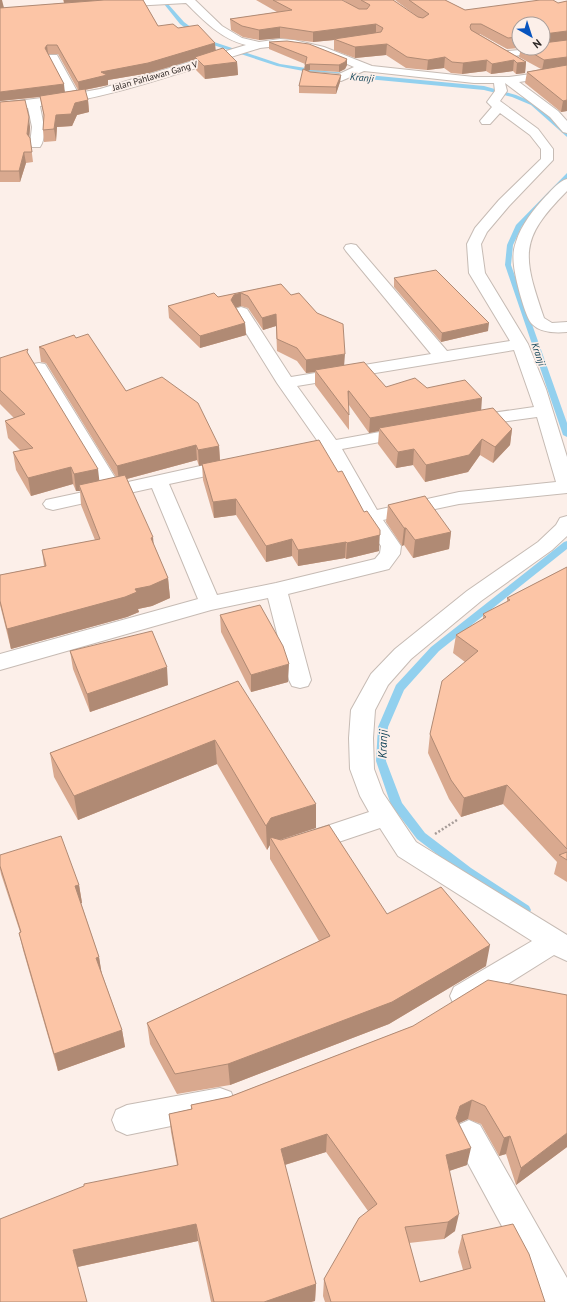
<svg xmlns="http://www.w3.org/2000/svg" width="567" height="1302" font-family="'PT Sans',sans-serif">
  <rect width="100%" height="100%" fill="#fcefe9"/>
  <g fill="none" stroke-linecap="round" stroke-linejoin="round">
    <!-- stream -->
    <path fill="#92d0ee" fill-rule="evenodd" d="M166 0H170L168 4 184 22 208 40 280 64 325 71 484 86 516 95 535 103 567 132V137L531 105 512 97 484 90 325 75 277 66 204 42 180 24 164 4Z
      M567 173V179L544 204 522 226 513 245 511 265 567 423V437L563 435 505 265 507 245 516 225Z
      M567 541V549L439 651 404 690 388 727 386 761 402 803 425 833 471 868 529 906 531 910 529 914 525 915 463 874 417 839 391 805 376 761 378 727 396 685 431 647 564 542Z"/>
    <!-- minor casing -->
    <g stroke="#c6bbb4" stroke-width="2">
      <path id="minor" d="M132 0H195L222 26 242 38 259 42 280 39 294 40 324 47 372 66 474 77H509L567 69V75L519 82 558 111 567 121V133L563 132 550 117 505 83 507 91 500 101 538 129 553 149V160L509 206 487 232 481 244 485 273 528 344 546 389 567 457V493L459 504 383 520 401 546 400 554 389 569 288 594 311 680 308 686 300 688 292 686 289 680 268 598 211 610 0 670V654L198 599 152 488 53 510 46 508 43 504 46 500 102 488 31 368 33 364 39 363 45 364 119 484 232 459 239 461 241 465 239 469 169 484 217 595 276 583 375 559 380 553 381 546 361 517 325 452 293 459 287 457 284 453 287 449 319 443 277 383 233 312 235 309 241 307 247 309 291 377 431 354 346 251 344 248 346 245 351 244 356 245 447 351 510 341 469 273 467 244 475 228 499 200 541 159V149L530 135 500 113 490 124H482L480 121 492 107 487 102 495 91 494 83H474L364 71 341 81 310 78 306 77 304 75 306 73 310 72 339 74 354 67C319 52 300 42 260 48 189 69 112 99 40 106 42 119 48 135 40 147H32L30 144 32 127 28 108 0 111V103L67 95 47 57 49 55H57L78 93 100 89 246 45C221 39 204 21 186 3L114 7 109 4 114 1ZM514 350 534 407 470 416 464 417 461 421 464 425 470 426 537 417 556 482 459 492 377 510 342 449 407 437 413 436 416 432 413 428 407 427 336 440 297 386Z
        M567 43V49L507 57 501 54 507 51 543 48V46Z
        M567 179V191C518 240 523 256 544 318L552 323 567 322V332C556 333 541 333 532 324 525 317 515 277 514 266 513 258 513 250 516 242 521 225 534 209 546 196 552 190 559 181 567 179Z
        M567 516V536L552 550 481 601 411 659 388 685 375 710 373 738 374 769 383 793 416 842 567 935V961L554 955 474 1005 464 1008 454 1005 450 996 454 987 532 941 398 856 380 828 306 853 297 850 293 843 297 836 369 812 360 796 350 769 349 738 351 710 371 674 395 649 467 591 538 542 556 525 560 518Z
        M220 1088 231 1092 235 1102 231 1112 220 1116 127 1135 116 1130 112 1120 116 1110 127 1105Z
        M469 1120 480 1125 567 1278V1302H543L458 1145 454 1135 458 1125Z"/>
    </g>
    <!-- path -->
    <path stroke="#a69c98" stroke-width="2.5" stroke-dasharray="2 2" stroke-linecap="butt" d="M435 834 457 820"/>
    <!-- minor -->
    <use href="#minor" fill="#fff" fill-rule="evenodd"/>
  </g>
  <!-- wall -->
  <path fill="#d9a98f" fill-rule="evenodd" d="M0 0 4 8 64 3 63 0H143L158 26 178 28 216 50 237 62 238 75 205 79 196 70V59L149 73 108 80V85L85 90 88 100 89 112 77 115 72 126 57 127 56 141 44 142 43 130 44 117 40 97 0 101ZM48 54H58L78 90 64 92V84Z
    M256 0H342L354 7 343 0H393L418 17 395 0H445L465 10 558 3 567 1V111L561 112 525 83 527 72 541 69 519 57 521 48H543V24H519V48L507 49 480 34H479L526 62 525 73 516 74 513 71 491 74 486 71 462 74 451 73 444 68 427 70 406 68 386 55 355 58 334 50V40L313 42 280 38 259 40 243 37 231 30 230 19 277 12Z
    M269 42 347 59V65L345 69 339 72 310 70 308 71 310 72 341 75 340 82 336 94 299 93V86L304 70 305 64 269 49Z
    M0 102 30 127 29 137 30 138 33 162 26 163 20 182H0Z
    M394 278 488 331 441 342 394 287Z
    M281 284 344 365 386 387 427 388 481 410 512 429 510 445 493 463 480 455 468 472 425 482 413 465 396 468 378 444 379 431 369 433 349 405V430L315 385V372L306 373 297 361 277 351 276 326 263 330 248 308 241 306 236 307 245 323 246 335 200 348 169 318 168 306 218 297Z
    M76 338 126 391 219 446 220 460 379 546V551L346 559 345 558 298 566 292 556 266 562 236 515 214 518 203 480 202 465 199 466 197 460 127 479 154 545 168 578 170 598 152 606 138 609 139 612 127 617 11 649 0 605V575L44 566 42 550 95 540 81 505 80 491H76L73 484 31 496 16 470 13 452 21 451 8 438 5 421 14 418 0 404V358L29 356 99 481 116 477 46 363 41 362 39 347Z
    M388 505 451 532 449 549 413 558 404 545 402 546 386 522Z
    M567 567V882L554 874 557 862 503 804 461 817 449 799 428 753 430 734 465 662 453 653 456 635 483 619V614L507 602V598Z
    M220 615 288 682 251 692 221 632Z
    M70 651 168 685 90 712 73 669Z
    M238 681 316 828 280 840 387 914 486 966 389 1024 230 1085 177 1094 150 1044 147 1023 319 941 270 859V845L267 850 217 764 78 820 54 777 50 753Z
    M0 855 79 885 82 903H81L99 957 101 971 122 1030 125 1047 58 1071 23 950 19 933 20 932 1 874 0 869Z
    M413 1026 567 1147 516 1185 506 1154 499 1156 481 1124 468 1119 459 1123 467 1165 449 1171 455 1231 444 1239 409 1243 420 1282 463 1270 458 1252 462 1235 545 1302H325L323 1296 324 1279 368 1211 326 1152 285 1165 316 1284 315 1301 311 1302H211L198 1241 78 1267 0 1302 177 1165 171 1132 169 1114 191 1109V1105L229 1097Z"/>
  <!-- shaded-wall -->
  <path fill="#b08a74" d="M0 0H2L4 8 0 9Z
    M64 0H108L64 3Z
    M376 24V35L334 39V40L313 42V32Z
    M280 27V38L259 40V30Z
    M567 31V42L543 44V36L544 34Z
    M215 43 216 53 195 57 196 59 149 73 108 80V85L79 91 78 82 101 72Z
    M387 44 386 55 355 58V47Z
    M47 45 48 54 46 58 45 48Z
    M445 57 444 68 427 70 428 60Z
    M567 57V68L542 70 544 60Z
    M347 59V65L345 69 339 72V65Z
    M487 60 486 71 462 74 463 63Z
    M514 60 513 71 491 74 492 64Z
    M237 62 238 75 205 79 204 66Z
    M526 62 525 73 516 74 517 63Z
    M310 64V70L304 72 305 65Z
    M341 75 340 82 336 94V87Z
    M64 84 65 94 0 101V92Z
    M88 100 89 112 77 115 72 126 57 127 56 141 54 129 56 115 75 103Z
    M567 100V111L561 112 563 101Z
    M29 117 30 127 29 144 27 134Z
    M24 152 26 163 20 182 19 171Z
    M241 293V306L235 308 231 300 234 295Z
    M276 314V326L263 330 262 318Z
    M245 323 246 335 200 348V336Z
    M489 323 488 331 441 342 442 333Z
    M345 354 344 367 315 370V372L306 373V360Z
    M348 391H349V405Z
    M482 398 481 413 379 428V431L369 433 370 418Z
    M512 429 510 445 493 463 495 447Z
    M482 439 480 455 468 472 425 482 426 465Z
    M196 445 197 460 119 481 117 466Z
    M219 446 220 461 199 466 198 450Z
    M414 449 413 465 396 468 398 452Z
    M71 467 73 484 31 496 28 478Z
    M98 469 100 486 79 485 80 491H76L74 474Z
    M236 499V515L214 518 213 502Z
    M404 528H406L404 545 402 546Z
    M380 530 379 551 346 559 347 543Z
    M451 532 449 549 413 558 415 540Z
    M153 537 155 558 151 538Z
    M292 539V556L266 562V546Z
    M346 542 345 558 298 566V550Z
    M168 578 170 598 152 606 138 609 139 612 127 617 11 649 7 629Z
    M289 664 288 682 251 692V675Z
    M167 667 168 685 90 712 87 694Z
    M215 740 217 764 78 820 74 796Z
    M507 785 503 804 461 817 464 798Z
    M316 804V828L273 842 270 837V845L267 850 266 826 271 818Z
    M79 885 82 903 78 904 75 886Z
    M490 945 486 966 389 1024 230 1085 228 1064Z
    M99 957 102 975 96 958Z
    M122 1030 125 1047 58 1071 54 1054Z
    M472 1100 468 1119 457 1124 456 1118 460 1106Z
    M567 1133V1147L516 1185 521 1168Z
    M327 1134 326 1152 281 1166V1149Z
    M510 1136 506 1154 499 1156 504 1138Z
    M471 1148 467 1165 443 1173 446 1155Z
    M459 1214 455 1231 444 1239 448 1222Z
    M196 1224 198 1241 77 1267 73 1250Z
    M316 1284 315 1301 311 1302H264Z"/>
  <!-- building -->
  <path fill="#fcc5a6" stroke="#b08a74" d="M104 0H143L158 26 173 24 178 28 198 25 215 43 148 63 101 72 107 75 78 82 57 45H47L45 48 64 84 0 92V8Z
    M273 0H342L359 9H367L370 5 361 0H393L418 17 423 18 429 14 409 0H445L465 10 540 0H553L558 3 567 1V31L544 34 543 36V24H519V37L508 38 481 24H471L470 27 471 30 526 62 517 63 514 60 492 64 487 60 463 63 452 62 445 57 428 60 407 57 387 44 355 47 334 39 381 32 383 28 376 24 313 32 280 27 259 30 242 26 230 19 292 10Z
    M567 40V57L544 60 524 48H543V43Z
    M287 41 309 44 347 59 345 62 339 65 310 64 305 65 307 57 269 42Z
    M223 48 237 62 204 66 195 57Z
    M567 65V100L563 101 527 72Z
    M303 69 310 72 341 75 336 87 299 86Z
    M85 89 88 100 75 103 71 114 56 115 54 129 43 130 44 115 40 96Z
    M25 100 29 117 27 134 30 138 32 152H24L19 171H0V102Z
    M436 270 489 323 442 333 394 278Z
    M281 284 291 295 299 293 317 313 343 324 345 354 306 360 297 348 277 339 276 314 262 318 248 296 241 293 234 295 231 300 245 323 200 336 168 306 214 293 218 297Z
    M88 334 126 391 162 377 198 403 219 446 198 450 196 445 117 466 44 349 39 347 74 335 76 338Z
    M28 349 27 352 98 469 74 474 71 467 28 478 13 452 33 448 5 421 25 414 0 390V358Z
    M364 362 386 387 415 378 427 388 465 380 482 398 370 418 349 391H348L349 415 315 370Z
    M493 408 512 429 495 447 482 439 469 455 426 465 414 449 398 452 379 428Z
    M319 440 338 472 342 471 364 512 367 511 380 530V535L347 543 346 542 298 550 292 539 266 546 236 499 213 502 202 464Z
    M125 475 153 537 151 538 168 578 150 586 135 589 137 592 125 597 7 629 0 601V575L46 566 42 550 100 539 79 485Z
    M425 496 451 532 415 540 406 528H404L388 505Z
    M567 567V849L507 785 464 798 451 780 430 734 442 681 478 651 456 635 486 617 483 614 510 600 507 598Z
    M260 605 283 646 289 664 251 675 220 615Z
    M152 631 167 667 87 694 70 651Z
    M238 681 316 804 271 818 266 826 215 740 74 796 50 753Z
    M329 825 387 914 441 887 490 945 392 1002 228 1064 175 1074 147 1023 330 936 270 837 281 840Z
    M61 836 79 885 75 886 99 957 96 958 122 1030 54 1054 19 933 21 932 0 866V855Z
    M567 852V860L559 855Z
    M488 980 567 995V1133L521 1168 510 1136 504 1138 485 1106 472 1100 460 1106 456 1118 471 1148 446 1155 459 1214 448 1222 405 1227 420 1282 471 1268 462 1235 513 1224 529 1254 545 1302H331L324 1279 359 1218 377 1204 327 1134 281 1149 316 1284 264 1302H214L196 1224 73 1250 87 1302H0V1219L84 1186V1184L178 1165 169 1114 192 1109 191 1105 229 1097 413 1026Z"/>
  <g text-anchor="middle" stroke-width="3.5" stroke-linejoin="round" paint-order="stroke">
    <!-- far-street labels -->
    <g font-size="9" fill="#2a2523" stroke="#fcefe9">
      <text transform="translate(155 76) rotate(-16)" y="3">Jalan Pahlawan Gang V</text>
    </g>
    <!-- far-water labels -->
    <g font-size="10" font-style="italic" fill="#0f4358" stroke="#fcefe9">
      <text transform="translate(362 77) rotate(5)" y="4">Kranji</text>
      <text transform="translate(539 354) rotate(71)" y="4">Kranji</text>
    </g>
    <!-- water labels -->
    <g font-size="12" font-style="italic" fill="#0f4358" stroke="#fcefe9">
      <text transform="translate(383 744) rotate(-88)" y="4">Kranji</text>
    </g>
  </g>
  <!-- north arrow -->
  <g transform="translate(531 36) rotate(141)"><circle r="19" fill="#fcefe9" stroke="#a89e9a"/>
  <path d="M0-3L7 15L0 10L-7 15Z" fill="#0854be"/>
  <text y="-6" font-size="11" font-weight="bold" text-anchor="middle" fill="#2a2523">N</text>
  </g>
</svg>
